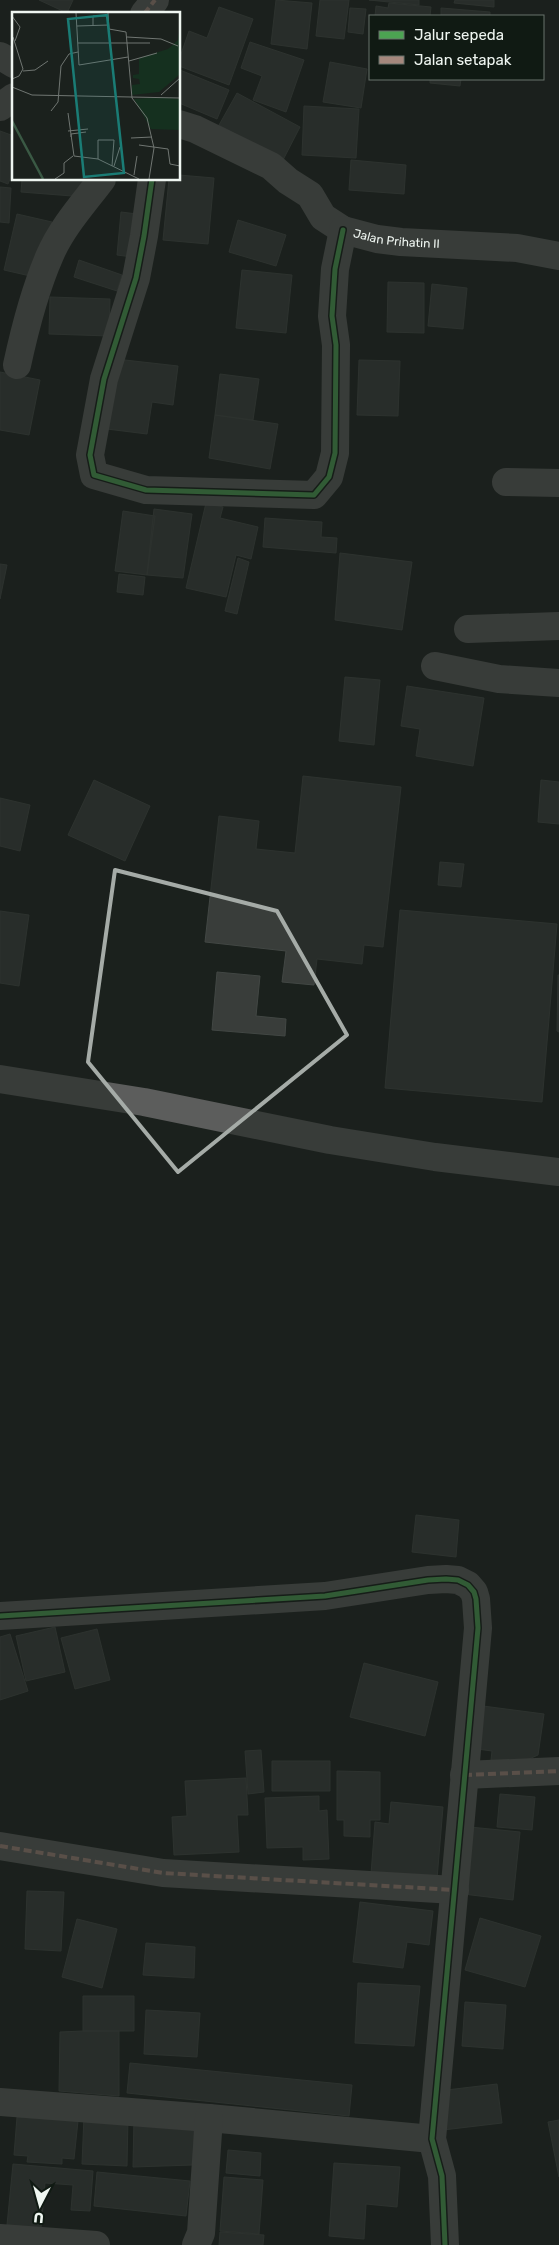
<svg xmlns="http://www.w3.org/2000/svg" width="559" height="2245" font-family="Rubik,sans-serif">
  <rect width="100%" height="100%" fill="#1b211d"/>
  <!-- building -->
  <path fill="#393d3a" stroke="#424744" d="M39 0H73L67 13Z
    M276 0 312 3 307 49 271 44Z
    M320 0H349L344 39 316 36Z
    M369 0H419V5Z
    M455 0H494V7L454 3Z
    M389 3 431 7 430 16H375L376 6 388 8Z
    M219 7 253 19 229 85 179 66V60L189 31 207 38Z
    M350 8 366 9 363 34 348 32Z
    M441 8 490 12V16H441Z
    M250 42 304 60 286 112 253 100 262 76 241 68Z
    M330 62 367 69 361 108 323 102Z
    M180 70 229 90 217 119 179 103Z
    M430 79H461L460 86 430 83Z
    M237 93 300 127 283 160 219 125Z
    M304 106 359 109 356 158 302 155Z
    M0 131 14 136V169L8 184 0 181Z
    M351 160 406 165 404 194 349 190Z
    M179 175 214 178 208 244 163 240 169 179H179Z
    M22 179H86L85 197 21 192Z
    M0 187 11 188 9 223 0 222Z
    M121 212 137 214 132 257 117 255Z
    M17 214 52 222 39 278 4 270Z
    M238 220 286 235 276 266 229 252Z
    M79 260 122 275 117 291 74 277Z
    M242 270 292 275 286 333 236 328Z
    M388 282 424 283V333L387 332Z
    M432 284 467 288 463 329 428 326Z
    M50 297 110 299 109 336 49 334Z
    M116 359 178 366 173 405 152 402 147 434 107 429Z
    M359 360 400 361 398 416 357 415Z
    M0 372 40 380 29 435 0 430Z
    M220 374 259 379 253 420 215 415Z
    M215 415 278 424 270 469 209 458Z
    M206 503 223 507 220 518 258 527 251 559 236 555 226 597 186 588Z
    M154 509 192 514 183 578 147 575Z
    M123 511 155 516 147 575 115 571Z
    M265 518 322 522 321 537 337 538 336 553 263 547Z
    M340 553 412 562 402 630 335 620Z
    M238 558 249 562 237 614 225 611Z
    M0 564 7 565 0 599Z
    M119 574 145 577 143 595 117 592Z
    M345 677 380 680 374 745 339 741Z
    M407 686 484 698 473 766 416 756 420 729 401 726Z
    M303 776 401 787 383 947 364 945 362 964 317 959 314 985 282 982 286 951 205 942 219 816 259 821 256 849 295 853Z
    M94 780 150 806 125 861 68 835Z
    M541 780 559 782V824L538 822Z
    M0 798 30 805 20 851 0 846Z
    M440 862 464 864 461 887 438 885Z
    M400 910 557 924 542 1102 385 1088Z
    M0 911 29 915 19 986 0 983Z
    M217 972 260 976 256 1016 286 1019 285 1036 212 1030Z
    M558 975H559V1032L557 1031Z
    M416 1515 459 1520 456 1557 412 1552Z
    M55 1627 65 1672 26 1681 16 1636Z
    M97 1629 110 1680 75 1689 61 1638Z
    M10 1634 28 1691 0 1700V1637Z
    M364 1663 438 1682 425 1736 350 1717Z
    M483 1706 544 1714 538 1755 518 1764 491 1760 492 1751 477 1749Z
    M261 1750 264 1792 248 1794 245 1751Z
    M272 1761H330V1791H272Z
    M337 1771 380 1772V1820H370V1837L344 1836V1820H337Z
    M246 1778 248 1815H237L239 1852 174 1855 172 1817 187 1816 185 1781Z
    M500 1794 535 1797 532 1830 497 1827Z
    M319 1796V1811L327 1810 329 1859 303 1860V1847L267 1848 265 1798Z
    M391 1802 443 1807 437 1879 371 1874 375 1822 389 1824Z
    M470 1827 520 1832 513 1900 463 1894Z
    M27 1891 64 1892 61 1951 25 1949Z
    M360 1902 433 1911 429 1945 407 1942 403 1968 353 1962Z
    M480 1918 541 1936 525 1987 465 1970Z
    M77 1919 117 1929 102 1988 62 1977Z
    M146 1943 195 1947 194 1978 143 1975Z
    M358 1983 420 1986 414 2046 355 2043Z
    M83 1996H134V2031H83Z
    M465 2002 506 2005 503 2049 462 2046Z
    M146 2010 200 2013 197 2057 144 2054Z
    M83 2031H119V2096L59 2091 60 2032Z
    M130 2063 352 2085 349 2116 127 2093Z
    M497 2084 502 2123 443 2130 438 2091Z
    M84 2116 128 2117 127 2166 82 2164Z
    M17 2117 78 2121 74 2159 62 2158V2164L27 2162 28 2156 14 2155Z
    M134 2117 194 2123 193 2165 133 2167Z
    M559 2120V2177L548 2122Z
    M228 2150 261 2153 260 2176 226 2173Z
    M334 2163 400 2167 397 2207 366 2204 364 2239 329 2236Z
    M13 2164 93 2171 90 2211 71 2210 73 2185 45 2183 41 2228 7 2225Z
    M97 2172 190 2181 186 2216 94 2206Z
    M224 2177 263 2180 259 2234 220 2231Z
    M220 2232 264 2235 263 2245H219Z"/>
  <g fill="none" stroke-linecap="round" stroke-linejoin="round">
    <!-- minor -->
    <g stroke="#5c5d5c" stroke-width="28">
      <path d="M144 14 155 0"/>
      <path d="M0 56 14 64"/>
      <path d="M0 107 14 97"/>
      <path id="s1" d="M179 124 195 129 271 166 288 181 310 195 323 217 343 230 377 239 401 242 517 248 559 256"/>
      <path d="M152 179 144 236 136 278 104 379 90 455 94 475 146 490 314 495 329 477 335 453 336 345 332 316 335 269 343 230"/>
      <path d="M17 365C25 328 35 289 50 255 62 227 84 203 102 179"/>
      <path d="M506 482 559 483"/>
      <path d="M468 629 559 626"/>
      <path d="M435 666 499 679 559 683"/>
      <path d="M0 1079 144 1102 330 1140 435 1157 559 1172"/>
      <path d="M0 1616 325 1596 428 1580 446 1579 458 1580 468 1585 474 1592 476 1599 478 1628 432 2139 442 2176 445 2245"/>
      <path d="M464 1775 559 1771"/>
      <path d="M0 1846 163 1873 455 1890"/>
      <path d="M0 2102 209 2118 432 2139"/>
      <path d="M0 2238 96 2245"/>
      <path d="M196 2245 201 2233 209 2118"/>
    </g>
    <!-- quiet -->
    <path stroke="#a5887d" stroke-width="4" stroke-dasharray="8 4" stroke-linecap="butt" d="M144 14 155 0
      M464 1775 559 1771
      M0 1846 163 1873 455 1890"/>
    <!-- cycleway casing -->
    <g stroke="#101a13" stroke-width="8">
      <path id="cycleway" d="M152 179 144 236 136 278 104 379 90 455 94 475 146 490 314 495 329 477 335 453 336 345 332 316 335 269 343 230
        M0 1616 325 1596 428 1580 446 1579 458 1580 468 1585 474 1592 476 1599 478 1628 432 2139 442 2176 445 2245"/>
    </g>
    <!-- cycleway -->
    <use href="#cycleway" stroke="#4ca352" stroke-width="5"/>
  </g>
  <!-- marked area -->
  <path d="M0 0H559V2245H0ZM115 870 277 911 347 1035 178 1172 88 1062Z" fill="#1b211d" fill-opacity=".55" fill-rule="evenodd"/>
  <path fill="none" stroke="#a5aba7" stroke-width="4" stroke-linejoin="round" d="M115 870 277 911 347 1035 178 1172 88 1062Z"/>
  <g text-anchor="middle" stroke-width="4" stroke-linejoin="round" paint-order="stroke">
    <!-- street labels -->
    <g font-size="12" fill="#eff6f1" stroke="#101a13">
      <text dy="4" stroke="none"><textPath href="#s1" startOffset="254">Jalan Prihatin II</textPath></text>
    </g>
  </g>
  <!-- overview -->
  <g transform="translate(12 12)">
    <rect width="168" height="168" fill="#1b211d"/>
    <path d="M167 21V63L147 80 120 83V73L128 72 127 67 121 66V63L127 62V46L156 37 166 28ZM149 85 167 87V118L139 117 122 87Z" fill="#15301f"/>
    <path fill="none" stroke="#3a5944" stroke-width="2.5" d="M0 109 31 167"/>
    <path fill="none" stroke="#707672" stroke-width="1" d="M64 1 67 53 116 45M96 1 97 17 114 20 120 86 135 106 142 136 137 167M0 4 8 15 3 29M65 14 97 13M81 14V4H96M115 25 149 27 166 34M66 31H138M117 49 145 41M11 59 23 58 36 49M0 67 7 64 11 57 1 25M0 75 20 83 168 86M149 83 168 66M39 99 46 90 49 54 57 42 66 40M56 101 62 144 86 147 127 167M56 119 76 117M59 125V122L74 120M119 126 140 125M127 133 156 137 158 152 168 154M86 147V128H102L100 154M102 154 108 135M122 163 125 144M43 167 52 161V151L61 144"/>
    <path fill="#1a7c75" fill-opacity="0.15" stroke="#1a7c75" stroke-width="2.5" d="M95 3 112 161 72 165 56 7Z"/>
    <rect width="168" height="168" fill="none" stroke="#eff6f1" stroke-width="2.5"/>
  </g>
  <!-- legend -->
  <rect x="369" y="15" width="175" height="65" fill="#101a13" stroke="#69726c"/>
  <rect x="379" y="31" width="25" height="8" fill="#4ca352" stroke="#69726c"/>
  <text x="414" y="40" font-size="15" fill="#eff6f1">Jalur sepeda</text>
  <rect x="379" y="56" width="25" height="8" fill="#a5887d" stroke="#69726c"/>
  <text x="414" y="65" font-size="15" fill="#eff6f1">Jalan setapak</text>
  <!-- north arrow -->
  <g transform="translate(40 2205) rotate(186)" stroke="#101a13" stroke-width="4" paint-order="stroke">
  <path d="M0-4L9 19L0 12L-9 19Z" fill="#eff6f1"/>
  <text y="-8" font-size="14" font-weight="bold" text-anchor="middle" fill="#eff6f1">U</text>
  </g>
</svg>
